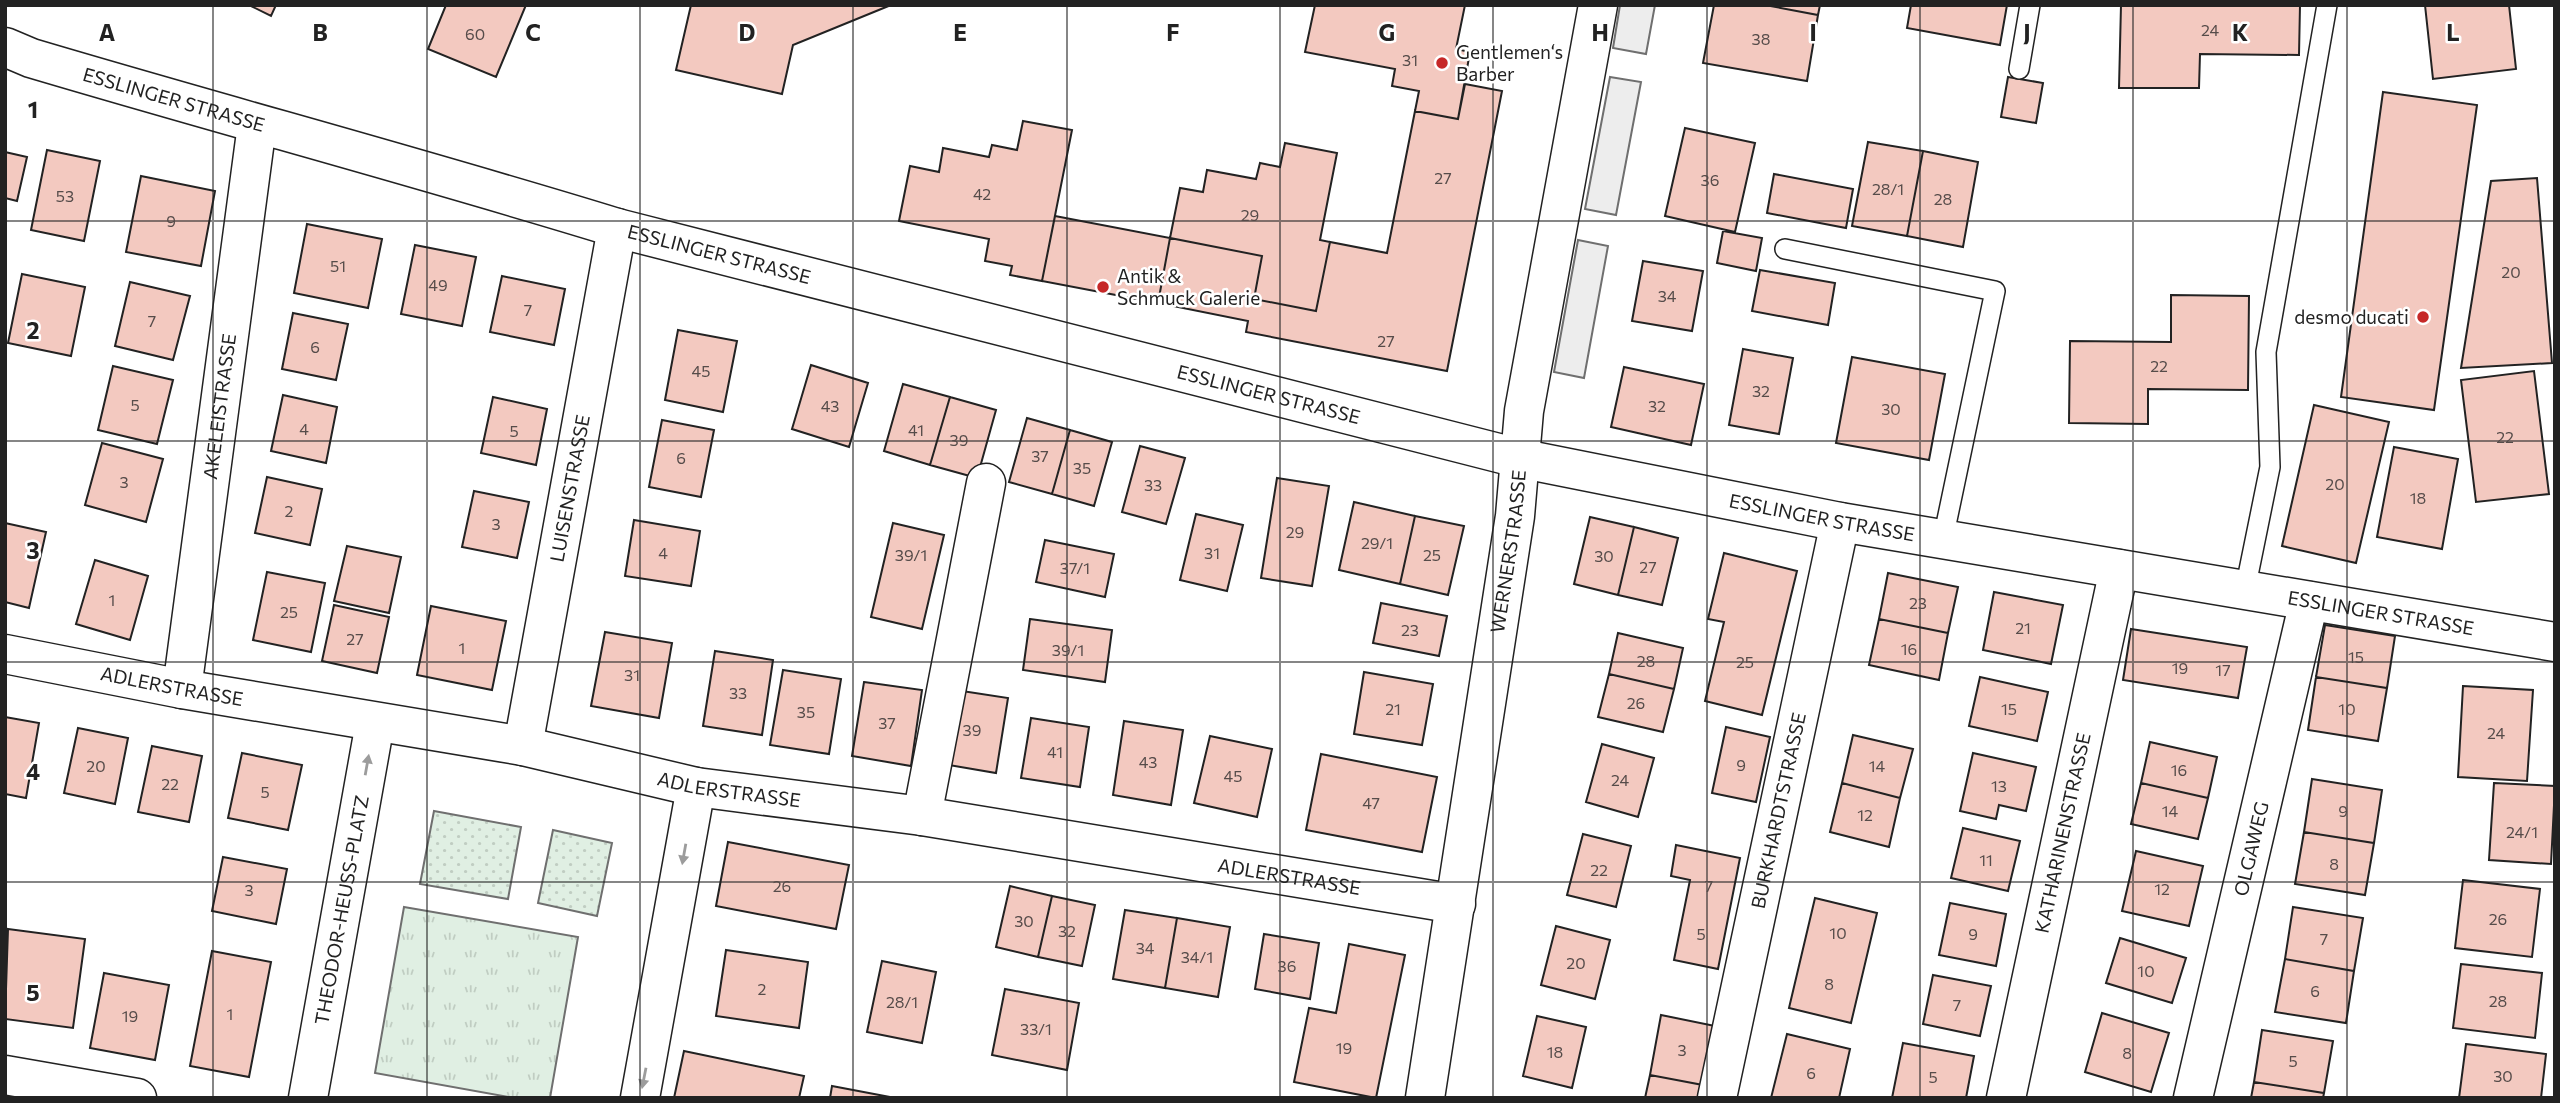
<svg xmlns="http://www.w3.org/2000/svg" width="2560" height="1103" font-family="Commissioner,sans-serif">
  <defs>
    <pattern id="grass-tufts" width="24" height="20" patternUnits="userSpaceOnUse" patternTransform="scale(1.75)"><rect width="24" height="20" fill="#e0efe3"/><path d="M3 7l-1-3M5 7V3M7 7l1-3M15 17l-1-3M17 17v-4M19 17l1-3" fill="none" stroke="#c0cdc2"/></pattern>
    <pattern id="park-dots" width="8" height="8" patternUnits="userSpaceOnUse" patternTransform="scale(1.75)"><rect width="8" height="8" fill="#e0efe3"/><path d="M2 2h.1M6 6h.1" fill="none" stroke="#c0cdc2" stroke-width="1.8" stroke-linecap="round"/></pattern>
  </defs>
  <rect width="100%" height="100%" fill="#fff"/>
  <!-- grass -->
  <path fill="url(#grass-tufts)" stroke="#6f6f6f" stroke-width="2" d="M404 907 578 937 550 1098H514L375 1073Z"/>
  <!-- park -->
  <path fill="url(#park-dots)" stroke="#6f6f6f" stroke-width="2" d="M434 811 521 827 508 899 420 884Z
    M553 830 612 843 597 916 538 903Z"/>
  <!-- parking -->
  <path fill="#ededed" stroke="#6f6f6f" stroke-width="2" d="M1620 5H1655L1646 54 1613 48Z
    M1610 77 1641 82 1616 215 1585 209Z
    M1578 240 1608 246 1584 378 1554 372Z"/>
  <!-- building -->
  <path fill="#f3c9c0" stroke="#222" stroke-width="2" d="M249 5H276L271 16Z
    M446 5H526L496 77 428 49Z
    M691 5H891L793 45 782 94 676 70Z
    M1315 5H1465L1456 49 1470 52 1458 119 1415 111 1419 91 1392 86 1395 69 1305 52Z
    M1714 5H1765L1818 15 1807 81 1703 63Z
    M1765 5H1820L1818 15Z
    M1911 5H2007L2000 45 1907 28Z
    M2121 5H2300L2299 55 2200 54 2199 88H2119Z
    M2425 5H2509L2516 69 2433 79Z
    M2008 77 2043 83 2036 123 2001 117Z
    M1465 84 1502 91 1447 371 1246 332 1248 321 1158 303 1170 238 1262 256 1254 299 1316 311 1330 242 1387 253 1415 111 1458 119Z
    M2383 92 2477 105 2434 410 2341 397Z
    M1023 121 1072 130 1042 281 1010 275 1012 266 985 261 989 239 899 221 910 166 939 172 943 148 989 157 992 145 1017 150Z
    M1685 128 1755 143 1735 232 1665 216Z
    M1868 142 1923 151 1907 236 1852 226Z
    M1285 143 1337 153 1320 240 1330 242 1316 311 1254 299 1262 256 1170 238 1180 188 1203 192 1207 170 1256 179 1260 163 1280 167Z
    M47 150 100 161 84 241 31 230Z
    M1923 151 1978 162 1963 247 1907 236Z
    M5 152 27 157 17 201 5 198Z
    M1774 174 1853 189 1846 228 1767 213Z
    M141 176 215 191 201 266 126 252Z
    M2537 178 2552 363 2461 368 2491 181Z
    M1055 216 1170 238 1158 303 1042 281Z
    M307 224 382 239 368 308 294 293Z
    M1723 231 1762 238 1756 271 1717 263Z
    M415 245 476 257 462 326 401 314Z
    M1643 261 1703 271 1692 331 1632 321Z
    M1760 270 1835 283 1828 325 1752 311Z
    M22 274 85 287 71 356 8 343Z
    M502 276 565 289 554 345 490 332Z
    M130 282 190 296 173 360 115 346Z
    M2171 295 2249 296 2248 390 2148 389V424L2069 423 2070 341 2171 342Z
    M293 313 348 324 336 380 282 369Z
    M678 330 737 341 723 412 665 400Z
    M1743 349 1793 358 1779 434 1729 425Z
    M1852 357 1945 374 1929 460 1836 443Z
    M811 365 868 383 849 447 792 429Z
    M113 366 173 380 157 444 98 430Z
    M1624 367 1704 384 1691 445 1611 427Z
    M2534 371 2549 494 2476 502 2461 380Z
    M903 384 950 397 930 465 884 451Z
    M283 395 337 407 326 463 271 451Z
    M493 397 547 409 536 465 481 453Z
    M950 397 996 410 977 478 930 465Z
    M2314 405 2389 422 2356 563 2282 546Z
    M1027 418 1070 430 1052 494 1009 482Z
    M662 420 714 430 701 497 649 487Z
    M1070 430 1112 442 1094 506 1052 494Z
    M102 443 163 459 146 522 85 505Z
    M1140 446 1185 458 1166 524 1122 512Z
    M2394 447 2458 459 2442 549 2377 537Z
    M267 477 322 489 310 545 255 533Z
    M1277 478 1329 486 1312 586 1261 578Z
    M474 491 529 502 517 558 462 547Z
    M1354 502 1415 516 1400 584 1339 570Z
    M1196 514 1243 525 1227 591 1180 580Z
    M1415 516 1464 526 1448 595 1400 584Z
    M1590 517 1634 527 1618 595 1574 584Z
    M634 520 700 531 691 586 625 576Z
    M5 523 46 532 29 608 5 602Z
    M893 523 944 535 922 629 871 617Z
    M1634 527 1678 538 1662 605 1618 595Z
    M1045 540 1114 554 1105 597 1036 582Z
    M347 546 401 557 389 613 334 601Z
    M1724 553 1797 571 1762 715 1705 701 1724 622 1708 619Z
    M95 560 148 576 130 640 76 624Z
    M267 572 325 583 311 652 253 640Z
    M1888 573 1958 587 1948 633 1879 619Z
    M1994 592 2063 605 2051 664 1983 650Z
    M1381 603 1447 616 1439 656 1373 643Z
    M334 605 389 617 377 673 322 661Z
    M431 606 506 621 492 690 417 675Z
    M1030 619 1112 630 1105 682 1023 670Z
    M1879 619 1948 633 1939 680 1869 665Z
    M2325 625 2395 636 2387 688 2316 677Z
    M2131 629 2247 647 2238 698 2123 680Z
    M605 632 672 643 659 718 591 706Z
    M1618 633 1683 648 1674 689 1609 674Z
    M715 651 773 660 762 735 703 726Z
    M783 670 841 679 829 754 770 745Z
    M1364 672 1433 684 1422 745 1354 734Z
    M1609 674 1674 689 1663 732 1598 717Z
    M1980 677 2048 692 2037 741 1969 726Z
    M2316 677 2387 688 2378 741 2308 730Z
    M864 682 922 690 911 766 852 756Z
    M2463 686 2533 690 2527 781 2458 777Z
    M949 689 1008 698 996 773 937 763Z
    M5 717 39 723 26 798 5 794Z
    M1031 718 1089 727 1080 787 1021 778Z
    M1124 721 1183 730 1171 805 1113 795Z
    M1726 727 1770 737 1756 802 1712 793Z
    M78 728 128 738 115 804 64 793Z
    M1853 735 1913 749 1900 798 1842 783Z
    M1210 736 1272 749 1257 817 1194 803Z
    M2150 742 2217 757 2208 798 2141 783Z
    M1602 744 1654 758 1638 817 1586 802Z
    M152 746 202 756 189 822 138 812Z
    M242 753 302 765 288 830 228 818Z
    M1973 753 2036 767 2026 811 1999 805 1996 819 1960 811Z
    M1321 754 1437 777 1422 852 1306 830Z
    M2312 779 2382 790 2374 843 2304 832Z
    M1842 783 1900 798 1889 847 1830 832Z
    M2141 783 2208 798 2198 839 2131 824Z
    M2494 783 2555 786 2551 864 2489 860Z
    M1963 828 2020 841 2008 891 1951 878Z
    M2304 832 2374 843 2365 895 2295 884Z
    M1583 834 1631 846 1616 907 1567 895Z
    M728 842 849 865 836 929 716 906Z
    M1676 845 1740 858 1718 969 1674 960 1690 880 1671 876Z
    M2136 851 2203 866 2189 926 2122 911Z
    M223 857 287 869 276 924 212 911Z
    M2463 880 2540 889 2532 957 2455 948Z
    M1010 886 1052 896 1038 957 996 947Z
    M1052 896 1095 905 1082 966 1038 957Z
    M1815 898 1877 913 1851 1023 1789 1008Z
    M1950 903 2006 914 1996 966 1939 955Z
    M2293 907 2363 918 2354 971 2285 959Z
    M1125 910 1177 918 1165 988 1113 979Z
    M1177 918 1230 927 1218 997 1165 988Z
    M1556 926 1610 940 1595 999 1541 985Z
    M8 929 85 939 73 1028 5 1019Z
    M1264 934 1319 943 1310 999 1255 989Z
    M2120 938 2186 958 2172 1003 2106 983Z
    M1349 944 1405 955 1376 1098 1294 1082 1309 1008 1336 1013Z
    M726 950 808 962 799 1028 716 1016Z
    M212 951 271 962 249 1077 190 1066Z
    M2285 959 2354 971 2346 1023 2275 1012Z
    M882 961 936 972 922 1043 867 1032Z
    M2461 964 2542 973 2535 1038 2453 1028Z
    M104 973 169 985 155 1060 90 1048Z
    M1933 975 1991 986 1980 1036 1923 1024Z
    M1005 989 1079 1003 1067 1070 992 1055Z
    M2102 1013 2169 1033 2151 1092 2085 1072Z
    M1661 1015 1715 1026 1703 1085 1650 1075Z
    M1537 1016 1586 1027 1572 1088 1523 1076Z
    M2262 1030 2333 1041 2324 1093 2254 1082Z
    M1787 1034 1850 1049 1839 1098H1771Z
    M1903 1043 1974 1056 1966 1098H1892Z
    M2466 1044 2546 1054 2541 1098H2459Z
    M684 1051 804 1076 799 1098H674Z
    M1650 1075 1703 1085 1700 1098H1645Z
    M2254 1082 2324 1093 2323 1098H2251Z
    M832 1086 890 1097 830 1098Z"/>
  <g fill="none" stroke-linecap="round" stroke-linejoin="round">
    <!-- lane casing -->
    <g stroke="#222" stroke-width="22">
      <path id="lane" d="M2019 69 2030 5
        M1785 249 1995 291 1943 539
        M2245 590 2270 467 2266 352 2327 5"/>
    </g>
    <!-- street casing -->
    <g stroke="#222" stroke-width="41">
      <g id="street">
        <path id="s1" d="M5 47 31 58C226 116 422 168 617 228L1518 458 1840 522 2555 642"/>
        <path id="s2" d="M5 654 182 689 523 746 696 787 922 816 1456 904"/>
        <path id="s3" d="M182 689 257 125"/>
        <path id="s4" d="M523 746 617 228"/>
        <path d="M922 816 986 483"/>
        <path d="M5 1075 137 1098"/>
        <path id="s5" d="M308 1098 375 723"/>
        <path d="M640 1098 696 787"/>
        <path id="s6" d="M1425 1098 1515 516 1524 411 1598 5"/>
        <path id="s7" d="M1717 1098 1840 522"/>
        <path id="s8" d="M2006 1098 2119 569"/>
        <path id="s9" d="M2193 1098 2309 601"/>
      </g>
    </g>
    <!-- lane -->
    <use href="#lane" stroke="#fff" stroke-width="19"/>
    <!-- street -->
    <use href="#street" stroke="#fff" stroke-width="38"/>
  </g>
  <!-- one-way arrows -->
  <defs><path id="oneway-solid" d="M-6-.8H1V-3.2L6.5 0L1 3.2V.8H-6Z" transform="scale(1.75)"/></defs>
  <g fill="#9c9c9c">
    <use href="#oneway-solid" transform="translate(367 765) rotate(-80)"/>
    <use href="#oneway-solid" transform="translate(684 854) rotate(100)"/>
    <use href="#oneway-solid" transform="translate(644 1078) rotate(101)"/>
  </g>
  <!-- grid -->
  <path fill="none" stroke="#222" stroke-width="2" stroke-opacity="0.55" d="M213 5V1098M427 5V1098M640 5V1098M853 5V1098M1067 5V1098M1280 5V1098M1493 5V1098M1707 5V1098M1920 5V1098M2133 5V1098M2347 5V1098M5 221H2555M5 441H2555M5 662H2555M5 882H2555"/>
  <!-- markers -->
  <g fill="#c62828" stroke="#fff" stroke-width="2.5">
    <circle cx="1442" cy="63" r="7"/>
    <circle cx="1103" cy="287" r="7"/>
    <circle cx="2423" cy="317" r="7"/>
  </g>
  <g text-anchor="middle" stroke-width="5" stroke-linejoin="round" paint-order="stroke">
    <!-- number labels -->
    <g font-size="16" fill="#564c4a">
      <text x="2210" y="36">24</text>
      <text x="475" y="40">60</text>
      <text x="1761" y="45">38</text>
      <text x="1410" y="66">31</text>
      <text x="1443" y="184">27</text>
      <text x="1710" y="186">36</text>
      <text x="1888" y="195">28/1</text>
      <text x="982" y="200">42</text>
      <text x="65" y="202">53</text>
      <text x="1943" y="205">28</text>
      <text x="1250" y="221">29</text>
      <text x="171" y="227">9</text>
      <text x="338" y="272">51</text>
      <text x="2511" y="278">20</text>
      <text x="438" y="291">49</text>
      <text x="1667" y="302">34</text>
      <text x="528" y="316">7</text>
      <text x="152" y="327">7</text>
      <text x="1386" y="347">27</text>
      <text x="315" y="353">6</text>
      <text x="2159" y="372">22</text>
      <text x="701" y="377">45</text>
      <text x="1761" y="397">32</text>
      <text x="135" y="411">5</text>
      <text x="830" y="412">43</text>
      <text x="1657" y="412">32</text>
      <text x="1891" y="415">30</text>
      <text x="304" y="435">4</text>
      <text x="916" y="436">41</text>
      <text x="514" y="437">5</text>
      <text x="2505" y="443">22</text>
      <text x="959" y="446">39</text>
      <text x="1040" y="462">37</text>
      <text x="681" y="464">6</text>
      <text x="1082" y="474">35</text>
      <text x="124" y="488">3</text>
      <text x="2335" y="490">20</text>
      <text x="1153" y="491">33</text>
      <text x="2418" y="504">18</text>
      <text x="289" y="517">2</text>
      <text x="496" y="530">3</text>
      <text x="1295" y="538">29</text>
      <text x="1377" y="549">29/1</text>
      <text x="663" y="559">4</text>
      <text x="1212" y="559">31</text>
      <text x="911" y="561">39/1</text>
      <text x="1432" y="561">25</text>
      <text x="1604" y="562">30</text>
      <text x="1648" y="573">27</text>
      <text x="1075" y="574">37/1</text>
      <text x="112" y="606">1</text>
      <text x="1918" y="609">23</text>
      <text x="289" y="618">25</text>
      <text x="2023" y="634">21</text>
      <text x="1410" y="636">23</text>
      <text x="355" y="645">27</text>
      <text x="462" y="654">1</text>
      <text x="1909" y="655">16</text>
      <text x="1068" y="656">39/1</text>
      <text x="2356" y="663">15</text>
      <text x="1646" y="667">28</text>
      <text x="1745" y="668">25</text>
      <text x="2180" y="674">19</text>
      <text x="2223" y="676">17</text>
      <text x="632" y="681">31</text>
      <text x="738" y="699">33</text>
      <text x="1636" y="709">26</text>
      <text x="1393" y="715">21</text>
      <text x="2009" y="715">15</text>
      <text x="2347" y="715">10</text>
      <text x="806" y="718">35</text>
      <text x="887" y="729">37</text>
      <text x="972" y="736">39</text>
      <text x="2496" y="739">24</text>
      <text x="1055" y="758">41</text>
      <text x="1148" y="768">43</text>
      <text x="1741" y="771">9</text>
      <text x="96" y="772">20</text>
      <text x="1877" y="772">14</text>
      <text x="2179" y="776">16</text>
      <text x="1233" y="782">45</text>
      <text x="1620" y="786">24</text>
      <text x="170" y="790">22</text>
      <text x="1999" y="792">13</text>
      <text x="265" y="798">5</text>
      <text x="1371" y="809">47</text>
      <text x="2170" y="817">14</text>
      <text x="2343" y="817">9</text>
      <text x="1865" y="821">12</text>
      <text x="2522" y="838">24/1</text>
      <text x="1986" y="866">11</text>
      <text x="2334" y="870">8</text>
      <text x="1599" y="876">22</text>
      <text x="782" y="892">26</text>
      <text x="1709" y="892">7</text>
      <text x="2162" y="895">12</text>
      <text x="249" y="896">3</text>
      <text x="2498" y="925">26</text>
      <text x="1024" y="927">30</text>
      <text x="1067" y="937">32</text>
      <text x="1838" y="939">10</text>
      <text x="1701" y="940">5</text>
      <text x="1973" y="940">9</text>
      <text x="2324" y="945">7</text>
      <text x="1145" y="954">34</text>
      <text x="1197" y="963">34/1</text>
      <text x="1576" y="969">20</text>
      <text x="1287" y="972">36</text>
      <text x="2146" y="977">10</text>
      <text x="1829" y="990">8</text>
      <text x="762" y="995">2</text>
      <text x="2315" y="997">6</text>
      <text x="2498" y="1007">28</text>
      <text x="902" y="1008">28/1</text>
      <text x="1957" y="1011">7</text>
      <text x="230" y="1020">1</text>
      <text x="130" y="1022">19</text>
      <text x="1036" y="1035">33/1</text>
      <text x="1344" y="1054">19</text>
      <text x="1682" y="1056">3</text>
      <text x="1555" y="1058">18</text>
      <text x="2127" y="1059">8</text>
      <text x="2293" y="1067">5</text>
      <text x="1811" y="1079">6</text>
      <text x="2503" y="1082">30</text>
      <text x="1933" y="1083">5</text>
    </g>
    <!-- poi labels -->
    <g font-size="19" fill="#222" stroke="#fff" text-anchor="start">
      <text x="1456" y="59">Gentlemen‘s<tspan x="1456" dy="22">Barber</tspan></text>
      <text x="1117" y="283">Antik &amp;<tspan x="1117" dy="22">Schmuck Galerie</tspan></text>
      <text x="2409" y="324" text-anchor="end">desmo ducati</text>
    </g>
    <!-- street labels -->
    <g font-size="19" fill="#222" stroke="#fff">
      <text dy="7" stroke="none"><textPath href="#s1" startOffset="177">ESSLINGER STRASSE</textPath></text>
      <text dy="7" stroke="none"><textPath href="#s1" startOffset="744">ESSLINGER STRASSE</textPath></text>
      <text dy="7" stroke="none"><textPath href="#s1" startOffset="1311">ESSLINGER STRASSE</textPath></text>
      <text dy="7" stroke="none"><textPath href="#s3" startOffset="285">AKELEISTRASSE</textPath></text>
      <text dy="7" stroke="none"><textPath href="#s4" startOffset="262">LUISENSTRASSE</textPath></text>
      <text dy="7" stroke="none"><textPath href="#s1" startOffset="1878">ESSLINGER STRASSE</textPath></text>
      <text dy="7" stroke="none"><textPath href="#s6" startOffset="553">WERNERSTRASSE</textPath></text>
      <text dy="7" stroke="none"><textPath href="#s1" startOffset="2445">ESSLINGER STRASSE</textPath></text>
      <text dy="7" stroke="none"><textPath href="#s2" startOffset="170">ADLERSTRASSE</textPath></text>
      <text dy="7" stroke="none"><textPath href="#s2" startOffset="737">ADLERSTRASSE</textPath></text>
      <text dy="7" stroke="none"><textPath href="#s7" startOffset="294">BURKHARDTSTRASSE</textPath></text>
      <text dy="7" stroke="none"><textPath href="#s8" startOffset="271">KATHARINENSTRASSE</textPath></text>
      <text dy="7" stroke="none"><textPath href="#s9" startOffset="256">OLGAWEG</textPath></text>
      <text dy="7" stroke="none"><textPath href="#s2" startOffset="1304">ADLERSTRASSE</textPath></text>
      <text dy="7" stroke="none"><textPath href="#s5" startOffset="191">THEODOR-HEUSS-PLATZ</textPath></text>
    </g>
  </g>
  <g font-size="23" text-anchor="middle" font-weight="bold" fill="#222" stroke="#fff" stroke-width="5" stroke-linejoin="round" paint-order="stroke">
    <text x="107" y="41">A</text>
    <text x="320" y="41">B</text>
    <text x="533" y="41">C</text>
    <text x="747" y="41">D</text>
    <text x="960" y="41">E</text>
    <text x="1173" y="41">F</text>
    <text x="1387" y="41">G</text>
    <text x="1600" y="41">H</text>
    <text x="1813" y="41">I</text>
    <text x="2027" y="41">J</text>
    <text x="2240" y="41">K</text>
    <text x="2453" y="41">L</text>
    <text x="33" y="118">1</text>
    <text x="33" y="339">2</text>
    <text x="33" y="559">3</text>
    <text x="33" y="780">4</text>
    <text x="33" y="1001">5</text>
  </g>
  <!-- border -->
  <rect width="2560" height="1103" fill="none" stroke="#222222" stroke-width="14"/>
</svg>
